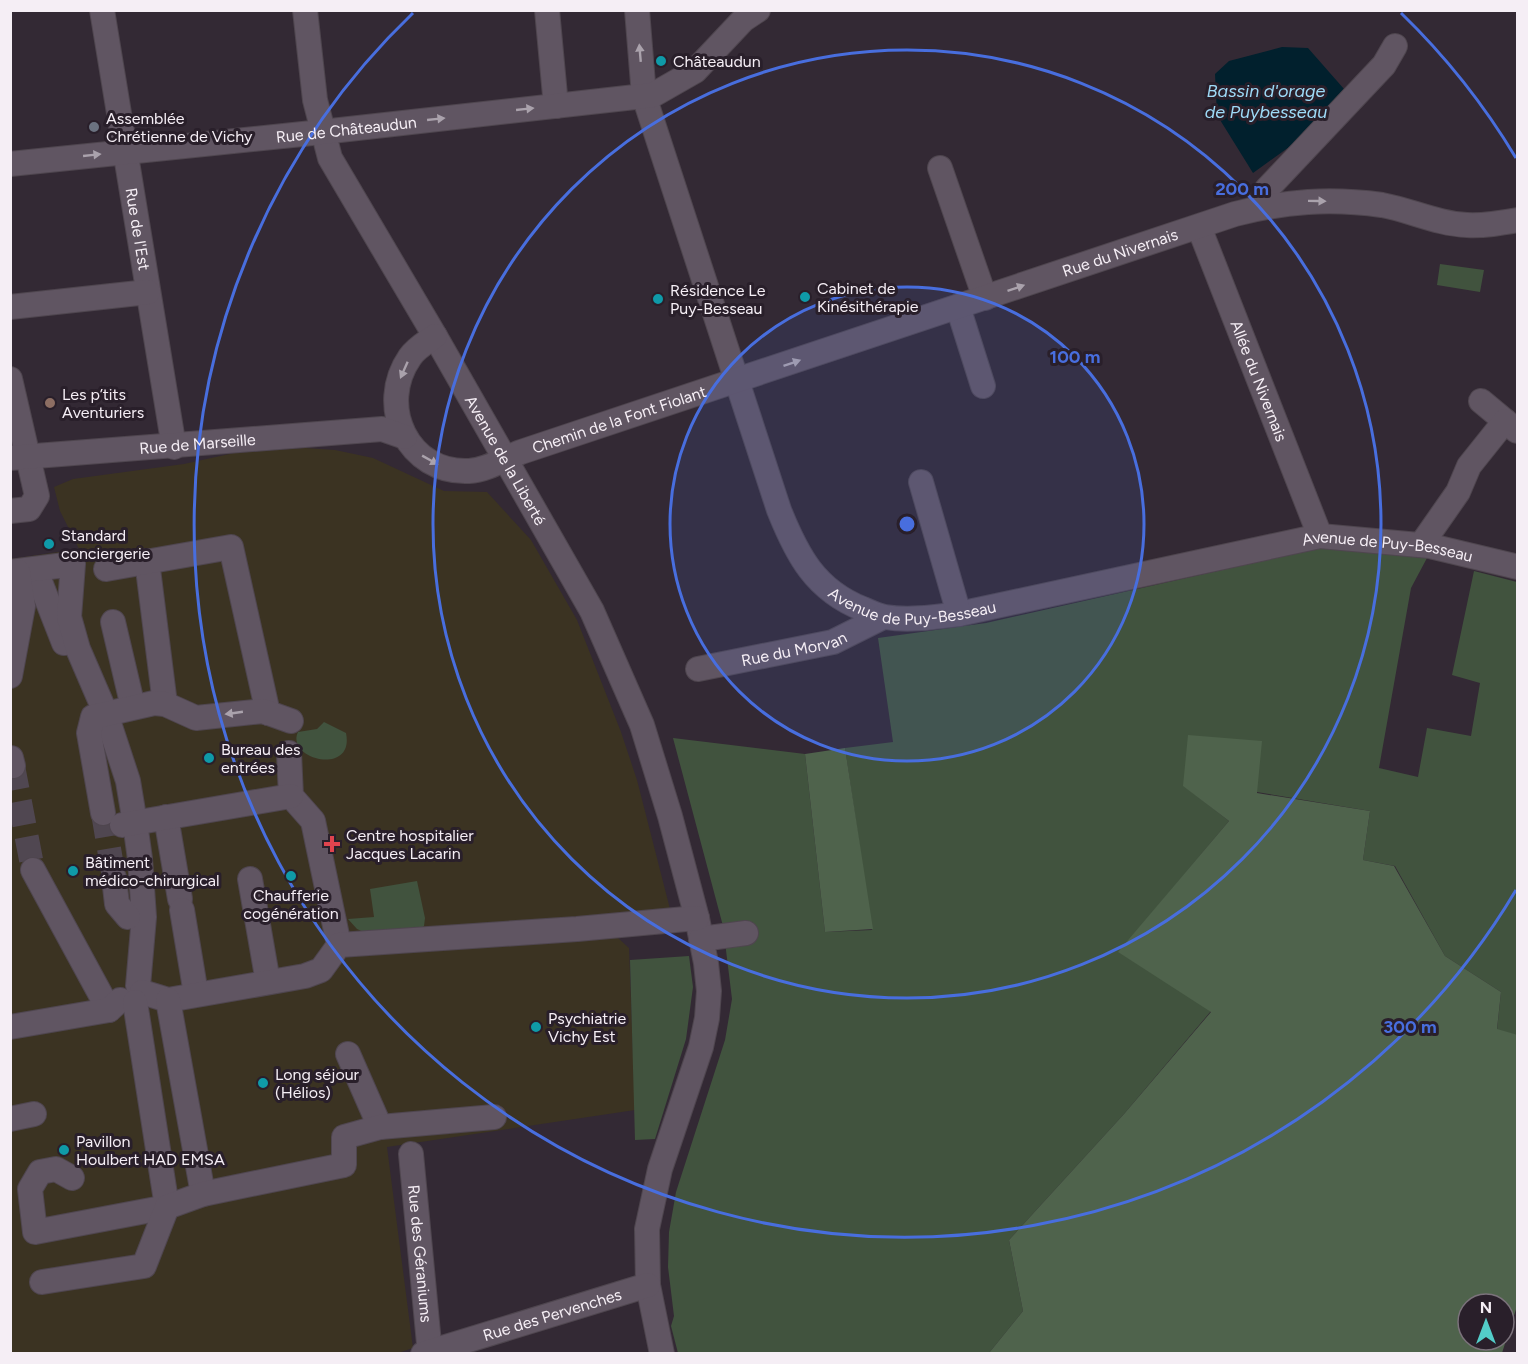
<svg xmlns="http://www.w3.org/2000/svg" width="1528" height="1364" font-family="Figtree,sans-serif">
  <rect width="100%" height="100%" fill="#332934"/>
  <!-- medical -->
  <path fill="#3b3322" d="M305 448 335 450 373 458 444 491 487 492 531 540 577 620 621 732 637 780 670 909 578 939 618 938 629 948 635 1110 387 1147 413 1348 395 1354 11 1353 10 559 79 549 60 511 54 487 73 479 184 464 234 453Z"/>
  <!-- green -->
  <path fill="#41533e" d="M1440 264 1484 270 1480 292 1437 285Z
    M1320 548 1427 558 1411 588 1379 768 1418 777 1427 728 1471 736 1480 683 1452 675 1474 571 1517 582V1035L1497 1030 1501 992 1445 956 1395 866 1363 860 1370 811 1257 792 1184 786 1229 821 1119 952 1211 1011 1124 1114 1009 1240 1023 1311 989 1353H678L671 1326 674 1316 668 1267 669 1232 676 1192 725 1040 732 999 723 926 673 738 805 754 825 932 872 930 845 748 893 742 878 638 986 623Z
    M324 722 346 733C355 777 285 759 298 732L317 729Z
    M417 881 425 918 424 926 418 930 366 933 357 929 348 919 374 917 370 889Z
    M689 956 693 987 686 1039 655 1139 635 1140 630 960Z"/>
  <!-- forest -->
  <path fill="#4f634c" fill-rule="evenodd" d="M1188 735 1262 741 1257 793 1370 811 1363 860 1394 866 1445 956 1501 992 1497 1029 1518 1035V1303L1502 1353H989L1023 1311 1009 1240 1124 1114 1211 1012 1118 952 1229 821 1183 786ZM1468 1304H1504V1340H1468Z
    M845 748 873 929 825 932 805 754Z"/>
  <!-- water -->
  <path fill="#01202d" d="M1282 47 1308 48 1344 89 1296 142 1253 173 1217 115 1215 74 1229 61Z"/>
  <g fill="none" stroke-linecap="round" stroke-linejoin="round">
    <!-- minor-tunnel -->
    <path stroke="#504751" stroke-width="24" stroke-dasharray="24 12" stroke-linecap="butt" d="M13 766 33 870
      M103 813 114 878"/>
    <!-- minor casing -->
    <g stroke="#4f464f" stroke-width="26">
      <g id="minor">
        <path id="s1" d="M102 10 174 447"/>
        <path id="s2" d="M305 10 315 100 330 158 435 336 592 611 642 725 670 816 697 918 706 963 709 991 707 1018 701 1047 660 1169 647 1229 648 1285 662 1354"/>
        <path d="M547 10 556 106"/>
        <path id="s3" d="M637 10 644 96 779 510C797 555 815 590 863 609 870 612 878 616 885 617 909 621 935 617 959 614L1320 536 1430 546 1518 567"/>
        <path id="s4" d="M10 164 322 132 653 95 695 71 743 20 758 10"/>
        <path d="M940 168 985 298"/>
        <path d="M1270 205 1267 189 1384 65 1395 46"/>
        <path id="s5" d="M1199 227 1320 536"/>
        <path d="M10 307 148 292"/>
        <path d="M958 307 983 386"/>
        <path id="s6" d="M435 336C427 342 416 348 410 357 376 406 408 474 469 471 488 470 505 458 521 452L1235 214C1286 201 1330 198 1382 205 1410 210 1438 224 1467 225 1484 226 1501 223 1518 220"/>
        <path d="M10 379 37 496 29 509 10 511"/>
        <path d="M1481 401 1517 431"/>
        <path id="s7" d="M10 458 382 429 405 437"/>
        <path d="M921 482 959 614"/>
        <path d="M1421 545 1458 492 1469 466 1505 421"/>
        <path d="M147 561 165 704"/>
        <path d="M35 569 64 643"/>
        <path d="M106 569 231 547 268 713"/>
        <path d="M10 572 73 564 69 617 78 649 106 714 128 781 135 823 140 859 144 917 138 986"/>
        <path d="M113 622 133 707"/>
        <path id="s8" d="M698 669 833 642 883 617"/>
        <path d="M10 676 23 606 18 572"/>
        <path d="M289 753 291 796 313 821 339 945"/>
        <path d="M11 758 13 766"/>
        <path d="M103 813 89 733 93 717 154 703 165 704 196 718 263 711 291 721"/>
        <path d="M166 817 180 899"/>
        <path d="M122 825 291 796"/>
        <path d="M33 870 109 1010"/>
        <path d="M114 878 117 904 128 917"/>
        <path d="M250 879 268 982"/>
        <path d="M182 910 196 994"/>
        <path d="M701 939 746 933"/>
        <path d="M142 992 168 1000 305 976 321 970 339 945 577 929 697 918"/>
        <path d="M168 1000 203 1194"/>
        <path d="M10 1027 109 1010 120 1000"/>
        <path d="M348 1054 380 1127"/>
        <path d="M10 1119 34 1114"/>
        <path id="s9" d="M411 1154 430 1354"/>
        <path d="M72 1178 56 1169 40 1172 30 1189 35 1232 167 1207 135 1002"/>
        <path d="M42 1282 144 1266 167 1207 203 1194 344 1165V1137L380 1127 494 1117"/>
        <path id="s10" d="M423 1354 648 1285"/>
      </g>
    </g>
    <!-- minor -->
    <use href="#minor" stroke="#605562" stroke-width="24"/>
  </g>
  <!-- one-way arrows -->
  <defs><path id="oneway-solid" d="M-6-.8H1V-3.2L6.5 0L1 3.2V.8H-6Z" transform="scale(1.5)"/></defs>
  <g fill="#aaa2ac">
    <use href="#oneway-solid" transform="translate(640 53) rotate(-95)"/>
    <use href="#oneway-solid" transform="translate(525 109) rotate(-6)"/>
    <use href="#oneway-solid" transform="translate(436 119) rotate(-6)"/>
    <use href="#oneway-solid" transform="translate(92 155) rotate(-6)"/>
    <use href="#oneway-solid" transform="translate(1317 201) rotate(1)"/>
    <use href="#oneway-solid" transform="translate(1016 288) rotate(-19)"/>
    <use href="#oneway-solid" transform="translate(792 363) rotate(-19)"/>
    <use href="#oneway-solid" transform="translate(404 370) rotate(114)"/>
    <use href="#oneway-solid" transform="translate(430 460) rotate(29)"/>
    <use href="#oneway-solid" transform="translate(234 713) rotate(172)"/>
  </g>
  <!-- distance rings -->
  <circle cx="907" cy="524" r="237" fill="#486ede" fill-opacity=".12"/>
  <g fill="none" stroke="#486ede" stroke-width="3">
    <circle cx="907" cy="524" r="237"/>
    <circle cx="907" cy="524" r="474"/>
    <path d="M1516 890A711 711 0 1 1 413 13M1401 13A711 711 0 0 1 1516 158"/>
  </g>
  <!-- markers -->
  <g fill="#0f9aa8" stroke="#291f2a" stroke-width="2">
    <circle cx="661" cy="61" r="6"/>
    <circle cx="805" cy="297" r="6"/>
    <circle cx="658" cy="299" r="6"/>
    <circle cx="49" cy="544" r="6"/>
    <circle cx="209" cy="758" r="6"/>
    <circle cx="73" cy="871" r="6"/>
    <circle cx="291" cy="876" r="6"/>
    <circle cx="536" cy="1027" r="6"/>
    <circle cx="263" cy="1083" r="6"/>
    <circle cx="64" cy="1150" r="6"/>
  </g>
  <circle fill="#6b7280" stroke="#291f2a" stroke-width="2" cx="94" cy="127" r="6"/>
  <circle fill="#8d6e63" stroke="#291f2a" stroke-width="2" cx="50" cy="403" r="6"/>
  <path fill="#e0444e" stroke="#291f2a" stroke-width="2" d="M329 835h6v6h6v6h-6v6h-6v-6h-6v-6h6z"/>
  <g text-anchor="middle" stroke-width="6" stroke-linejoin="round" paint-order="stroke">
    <!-- poi labels -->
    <g font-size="16" fill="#f5eef5" stroke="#291f2a" text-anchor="start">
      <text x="673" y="67">Châteaudun</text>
      <text x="106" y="124">Assemblée<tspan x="106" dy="18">Chrétienne de Vichy</tspan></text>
      <text x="817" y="294">Cabinet de<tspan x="817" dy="18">Kinésithérapie</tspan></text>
      <text x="670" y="296">Résidence Le<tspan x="670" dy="18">Puy-Besseau</tspan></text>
      <text x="62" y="400">Les p’tits<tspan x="62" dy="18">Aventuriers</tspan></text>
      <text x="61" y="541">Standard<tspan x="61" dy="18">conciergerie</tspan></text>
      <text x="221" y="755">Bureau des<tspan x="221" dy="18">entrées</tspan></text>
      <text x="346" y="841">Centre hospitalier<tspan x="346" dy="18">Jacques Lacarin</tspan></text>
      <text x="85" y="868">Bâtiment<tspan x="85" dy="18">médico-chirurgical</tspan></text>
      <text x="291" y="901" text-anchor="middle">Chaufferie<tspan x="291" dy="18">cogénération</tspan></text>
      <text x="548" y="1024">Psychiatrie<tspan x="548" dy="18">Vichy Est</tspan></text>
      <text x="275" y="1080">Long séjour<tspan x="275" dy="18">(Hélios)</tspan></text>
      <text x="76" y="1147">Pavillon<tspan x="76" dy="18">Houlbert HAD EMSA</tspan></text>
    </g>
    <!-- street labels -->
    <g font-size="16" fill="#f5eef5" stroke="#291f2a">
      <text dy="6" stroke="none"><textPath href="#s4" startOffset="338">Rue de Châteaudun</textPath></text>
      <text dy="6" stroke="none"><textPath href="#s1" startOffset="222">Rue de l'Est</textPath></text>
      <text dy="6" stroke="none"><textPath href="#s6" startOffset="880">Rue du Nivernais</textPath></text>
      <text dy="6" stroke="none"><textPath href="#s5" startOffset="165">Allée du Nivernais</textPath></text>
      <text dy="6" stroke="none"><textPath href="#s6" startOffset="352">Chemin de la Font Fiolant</textPath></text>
      <text dy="6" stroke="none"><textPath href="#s7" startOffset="188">Rue de Marseille</textPath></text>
      <text dy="6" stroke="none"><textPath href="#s2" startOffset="500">Avenue de la Liberté</textPath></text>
      <text dy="6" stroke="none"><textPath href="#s3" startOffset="1191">Avenue de Puy-Besseau</textPath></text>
      <text dy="6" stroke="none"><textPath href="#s3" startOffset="705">Avenue de Puy-Besseau</textPath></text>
      <text dy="6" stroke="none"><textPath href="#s8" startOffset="98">Rue du Morvan</textPath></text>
      <text dy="6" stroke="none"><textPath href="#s9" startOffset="100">Rue des Géraniums</textPath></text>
      <text dy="6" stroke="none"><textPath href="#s10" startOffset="135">Rue des Pervenches</textPath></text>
    </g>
    <!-- water labels -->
    <g font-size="18" font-style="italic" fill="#9edaf7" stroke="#291f2a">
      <text x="1266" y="97">Bassin d'orage<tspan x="1266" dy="21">de Puybesseau</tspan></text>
    </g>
  </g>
  <circle cx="907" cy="524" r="9" fill="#486ede" stroke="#291f2a" stroke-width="3"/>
  <g font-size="18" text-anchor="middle" font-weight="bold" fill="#486ede" stroke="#291f2a" stroke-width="6" stroke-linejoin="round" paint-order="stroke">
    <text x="1242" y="195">200 m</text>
    <text x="1075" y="363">100 m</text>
    <text x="1410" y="1033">300 m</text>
  </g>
  <!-- border -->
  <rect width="1528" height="1364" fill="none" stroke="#f5eef5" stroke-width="24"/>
  <!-- north arrow -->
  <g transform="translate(1486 1322)"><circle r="28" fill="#291f2a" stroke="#7b727b" stroke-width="1.5"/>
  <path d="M0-4.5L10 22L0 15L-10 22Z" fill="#53cdc9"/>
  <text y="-9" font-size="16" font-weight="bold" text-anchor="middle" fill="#f5eef5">N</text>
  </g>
</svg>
